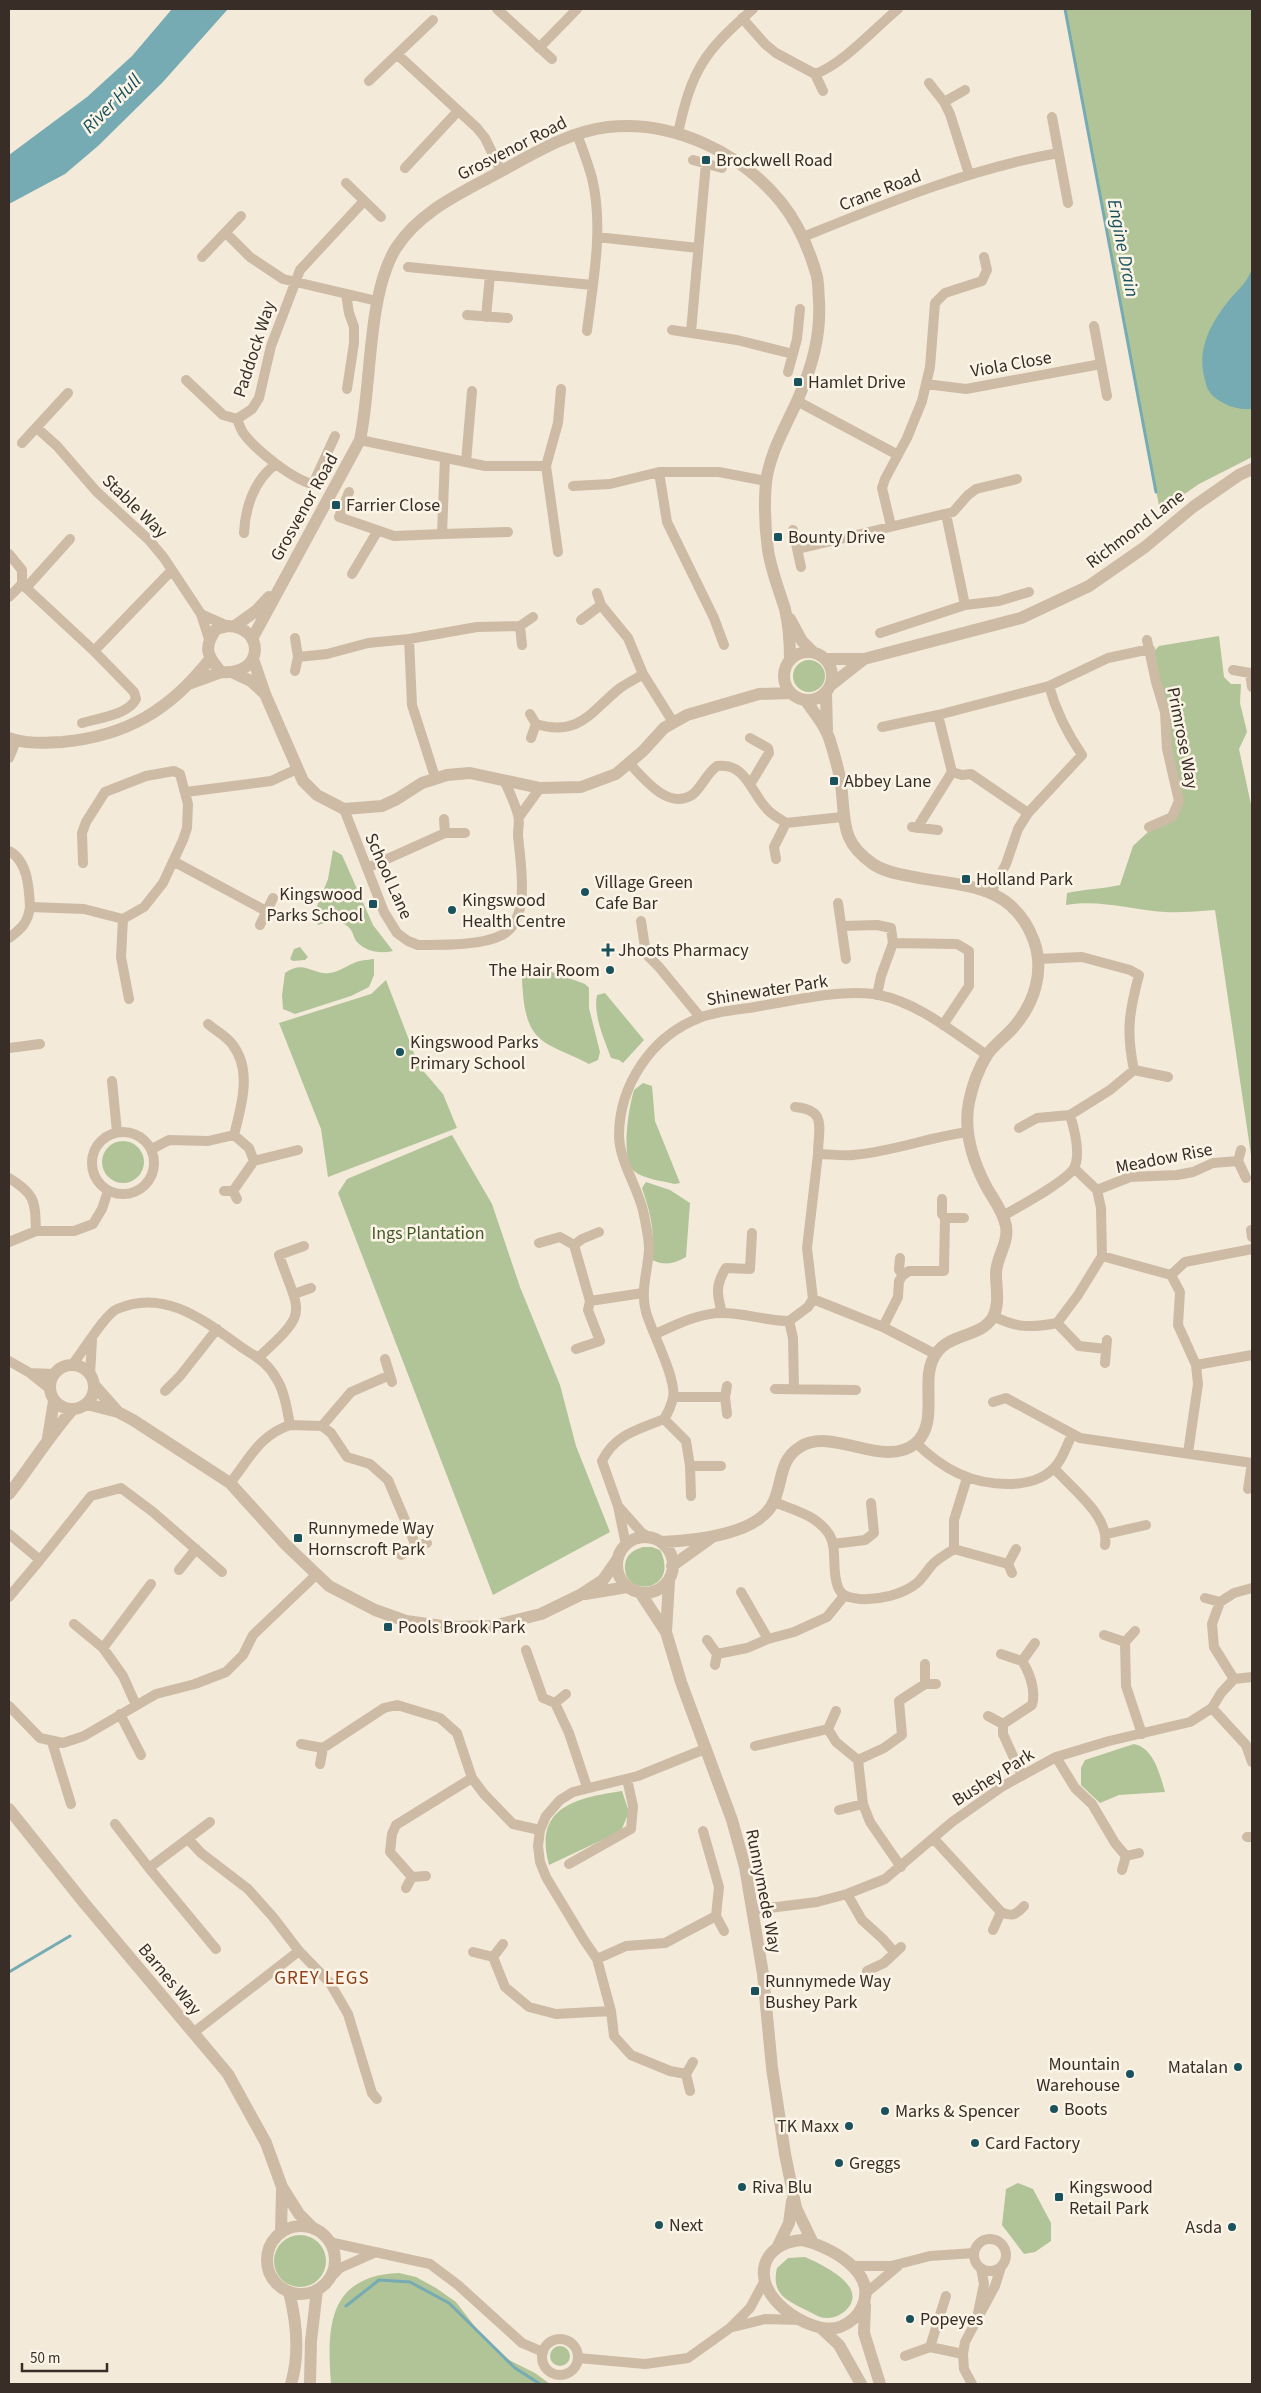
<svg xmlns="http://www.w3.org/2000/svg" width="1261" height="2393" font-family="'Source Sans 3',sans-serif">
  <rect width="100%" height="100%" fill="#f4eada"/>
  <!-- green -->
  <path fill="#b1c498" d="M1065 9H1252V457L1199 484 1160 511Z
    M1219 636 1224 677 1231 684H1241L1240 703 1247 732 1239 749 1252 809V1162L1215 910C1199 911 1181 913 1165 912 1132 910 1099 899 1066 905L1067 893C1085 889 1102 889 1120 885L1133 846 1181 801 1154 651 1159 646Z
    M793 676a16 16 0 1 1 32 0a16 16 0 1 1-32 0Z
    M333 850 342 855 373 925 393 951C380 954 366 952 356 941 354 938 353 933 351 930 343 919 329 921 318 925L314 918 315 911 328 879Z
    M300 947 308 957 305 960 293 961 290 959 294 949Z
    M374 959V975L369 987 351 996 295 1014 283 1009 282 995 285 973C305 959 312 975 329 973 339 972 346 966 354 963 360 960 367 960 374 959Z
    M527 963 585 984 589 988V1008L600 1052 598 1060 589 1064C576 1057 562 1052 549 1045 521 1030 524 997 521 968Z
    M386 980 419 1066 443 1094 457 1128 328 1177 321 1129 279 1023 371 994Z
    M605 993 644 1040 623 1063 619 1060 611 1058C604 1038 593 1016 597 995Z
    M643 1083 652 1086 655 1121 680 1183 675 1184C663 1181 643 1179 634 1171 620 1158 629 1106 634 1090Z
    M452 1135 492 1204 520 1287 560 1385 576 1446 610 1532 493 1595 338 1193 347 1179Z
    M102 1162a21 21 0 1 1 42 0a21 21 0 1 1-42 0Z
    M646 1182 670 1190 690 1203 686 1257C674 1264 665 1266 652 1260 655 1232 651 1215 642 1188Z
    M643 1547H652L660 1550C681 1592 622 1599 625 1565 626 1554 634 1550 643 1547Z
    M1134 1744C1154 1748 1160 1775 1165 1792L1119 1795 1100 1803 1081 1785V1768L1085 1760Z
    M622 1791 629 1812 621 1831 549 1865C533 1806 577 1798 622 1791Z
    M1018 2183 1033 2189 1051 2223V2241L1035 2252 1024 2254 1002 2225 1006 2189Z
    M274 2261a26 26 0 1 1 52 0a26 26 0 1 1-52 0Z
    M805 2257C821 2264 867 2285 848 2308 843 2314 835 2318 828 2318 820 2319 813 2313 806 2310 786 2300 771 2294 777 2268L788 2258Z
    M399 2273 416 2277 436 2288 456 2302 482 2336 509 2360 535 2373 550 2384H331C327 2328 327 2276 399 2273Z
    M550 2356a10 10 0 1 1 20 0a10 10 0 1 1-20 0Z"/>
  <!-- water -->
  <path fill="#76abb3" d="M172 9H228L162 83 98 146 65 174 9 204V155L87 97 132 56Z
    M1252 268V409C1237 410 1225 406 1213 396 1207 390 1206 385 1204 376 1197 348 1212 321 1230 299 1239 289 1248 281 1252 268Z"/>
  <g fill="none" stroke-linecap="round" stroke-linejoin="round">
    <!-- stream -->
    <path stroke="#76abb3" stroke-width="3" d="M1065 9 1156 492
      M9 1972 70 1936
      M346 2306 379 2280 410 2282 449 2303 515 2368 540 2384"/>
    <!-- minor -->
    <path stroke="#cdbba5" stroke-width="10" d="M497 9 552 59
      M742 18 765 44 776 53 815 74C843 64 875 28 898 9
      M539 48 577 9
      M398 55 477 128 485 138 501 171
      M815 74 823 91
      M369 81 433 20
      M929 83 944 102 950 114 969 174
      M944 102 965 90
      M1052 117 1068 203
      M678 133C692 69 704 52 753 9
      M577 134C582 148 588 163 592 178 604 228 593 281 587 331
      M693 160 722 168
      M405 168 458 111
      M346 183 381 217
      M226 233 250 257 283 279 377 301
      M597 237 698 248
      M803 237C887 203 969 169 1058 153
      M202 257 241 216
      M408 267 592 285
      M346 294 349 313 354 327V343L347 389
      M467 315 508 318
      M486 317 490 275
      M1094 326 1107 396
      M672 330 737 340 793 354
      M691 332 706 163
      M788 372 797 339 800 309
      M186 380 223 415 237 419 252 409 259 398 271 346 300 270 364 201
      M926 384 966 389 1101 364
      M797 401 898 455
      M237 419C239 424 241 430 244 434 256 450 293 480 313 484L335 436
      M37 428 57 446 96 491 149 540 164 558 201 614 209 639
      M360 440 485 466H546L558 552
      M22 443 68 393
      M466 462 472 391
      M546 466 558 423 561 389
      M573 486 610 484 659 472
      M349 492 339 517 394 536 442 534 445 458
      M946 514 965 605
      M891 526 882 488 885 479 907 438 922 401 930 367 935 303 945 293 982 281 987 270 984 257
      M793 530 801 567
      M244 533C245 507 255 479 276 464
      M442 534 508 532
      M798 549 953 512 968 495 976 489 1017 479
      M9 554 22 570V584
      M352 574 377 532
      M26 588 70 539
      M9 597 22 584 94 651 172 570
      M601 605 628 638 643 674 673 722
      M201 614 228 626
      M581 620 601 605 597 593
      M880 633 965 605 999 601 1029 592
      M295 638 298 657 295 671
      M409 639 412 705 435 777
      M1147 640 1156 682 1165 712 1167 749 1179 801 1172 817 1149 827
      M522 645 520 626 533 617
      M724 645 714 618 667 522 659 472H719L766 481
      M298 657 327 654 368 643 409 639 477 627 520 626
      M1233 670 1250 673 1252 687
      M530 714 536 724 531 738
      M82 723C98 718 128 715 136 699L134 692 94 651
      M536 724C580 737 590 712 620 688 627 683 636 679 643 674
      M882 727 938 715 1049 686 1108 658 1150 649
      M750 738 768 748 769 753 751 783
      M9 758 16 741
      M630 764C644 779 668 810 692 795 700 790 706 774 717 766 746 762 751 793 767 809 772 815 780 819 786 823L842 817
      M952 772 962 775 971 774 1028 813
      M186 792 271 781 297 769
      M344 809 384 912 397 933 408 941 418 945C441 945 481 946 502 935 532 919 520 862 518 835 518 828 520 821 518 815 515 803 509 791 504 780
      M519 817 540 788
      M444 819 445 833
      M912 827 938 830
      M917 828 952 772 938 715
      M9 851C28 861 29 888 30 907
      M776 859 774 847 786 823
      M173 861 266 911
      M367 868 445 833H465
      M991 892 1006 864 1018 829 1028 813 1082 755C1067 733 1056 711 1049 686
      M838 903 846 959
      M123 919 121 957 129 999
      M641 921 646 954 659 967 700 1017
      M260 925 273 898
      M842 926 877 925 891 928 893 943 957 944 969 951V986L943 1025
      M9 938C21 929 28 923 30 907L84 909 123 919 144 907 163 883 183 840 187 828 188 804 180 774 174 771 146 776 105 792 86 822 82 833 83 863
      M877 995 881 976 893 943
      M208 1024C216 1031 226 1036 232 1044 253 1070 241 1107 234 1135L249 1148 254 1161
      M9 1048 40 1044
      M1134 1070 1168 1077
      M112 1081 117 1132
      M795 1107C828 1110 818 1128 818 1154
      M1019 1128 1037 1118 1070 1115 1110 1090 1134 1070C1126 1032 1129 1012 1139 975L1130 970 1082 957 1038 959
      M92 1163a31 31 0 1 1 62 0a31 31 0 1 1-62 0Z
      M152 1149 169 1140 208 1141 234 1135
      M1241 1150 1238 1161 1246 1178
      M9 1178C35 1194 35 1200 36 1231
      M1097 1190 1130 1177 1177 1175 1193 1172 1213 1163 1238 1161
      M224 1191H233L237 1199
      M233 1191 254 1161 298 1150
      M1003 1216C1018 1207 1067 1181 1074 1168 1081 1155 1074 1128 1070 1115
      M945 1218H964
      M1251 1230 1252 1237
      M9 1242 36 1231H74L93 1224 102 1209 108 1191
      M539 1243 560 1237 574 1245 582 1239 599 1232
      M574 1245 590 1301
      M1102 1256 1171 1275 1185 1262 1252 1249
      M903 1275 909 1271H944L945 1218 942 1214V1199
      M1171 1275 1180 1292 1178 1325 1196 1365 1198 1384 1188 1453
      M294 1294 311 1288
      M722 1313C717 1295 715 1285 726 1268L750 1269 752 1233
      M993 1316C1017 1328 1031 1328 1057 1323L1078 1295 1102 1256 1101 1208 1097 1190 1074 1168
      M789 1321 793 1338 794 1389
      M789 1321 808 1307 813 1299
      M1057 1323 1079 1346 1106 1349
      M883 1327 898 1297 899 1281 903 1275 899 1270 900 1258
      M655 1334C676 1325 699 1313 722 1313 745 1313 767 1321 789 1321
      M576 1349 600 1341 588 1310 590 1301 643 1293
      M935 1354 883 1327 813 1299 807 1248 818 1154C829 1154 842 1156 853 1155 892 1152 929 1137 968 1132
      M259 1357C310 1310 300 1316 279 1255L304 1246
      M385 1359 392 1382
      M9 1361 30 1373 50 1389
      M1105 1363 1107 1340
      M72 1365C82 1353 105 1314 117 1309 163 1289 201 1318 237 1344 252 1355 266 1360 276 1378 285 1392 287 1410 290 1425L322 1426 331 1433 347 1457 370 1464 388 1480 416 1546
      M1196 1365 1252 1355
      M30 1373 54 1374
      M90 1375 92 1340
      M775 1389 856 1390
      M165 1391 180 1376 217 1329
      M673 1397H725
      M993 1402 1006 1398 1080 1438 1252 1463
      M727 1414 725 1397 727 1386
      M664 1419C668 1413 671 1406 673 1398 677 1379 652 1333 646 1312 640 1290 648 1271 649 1249 649 1238 646 1226 644 1215 639 1188 620 1164 619 1136 619 1085 652 1036 699 1018 716 1011 737 1010 755 1007 790 1001 845 988 879 995 919 1003 954 1033 987 1055
      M322 1426 351 1392 390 1375
      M916 1443C944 1470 972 1485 1012 1484 1028 1483 1042 1480 1054 1468 1063 1459 1067 1445 1072 1434
      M1054 1468C1072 1489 1110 1516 1105 1545
      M230 1483C249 1460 259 1435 290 1425
      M1248 1489 1252 1463
      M691 1496 690 1466H721
      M774 1502C794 1510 816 1515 829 1534 838 1549 831 1570 838 1587 841 1596 850 1598 860 1599 879 1600 902 1595 917 1583 924 1577 928 1568 935 1562 941 1557 948 1553 954 1549V1520L967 1478
      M618 1506 642 1533 651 1538
      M9 1534 40 1560 9 1597
      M1107 1534 1146 1525
      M833 1544 865 1540 874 1533 871 1503
      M626 1545 618 1506 602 1461C615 1434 638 1430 664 1419L686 1441 690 1466
      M954 1549 1008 1564
      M401 1555 416 1546 427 1543
      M40 1560 91 1496 121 1488 153 1512 222 1572
      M179 1570 196 1549
      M1012 1573 1008 1564 1016 1549
      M741 1592 768 1639 794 1632 827 1617 844 1596
      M1205 1598 1220 1602
      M74 1624 103 1648
      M1104 1635 1125 1642 1126 1686 1142 1734
      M707 1640 717 1654 715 1665
      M1125 1642 1135 1631
      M526 1650 543 1698 555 1703 566 1694
      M717 1654 747 1648 768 1639
      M1001 1654 1022 1661
      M1234 1679 1214 1647 1212 1624 1220 1602 1234 1593 1252 1588
      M925 1684V1664
      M555 1703 569 1733 587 1787
      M136 1705 123 1676 103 1648 151 1584
      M9 1706 40 1738 63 1743 84 1736 156 1694 195 1684 226 1672 243 1655 253 1635 317 1574
      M1212 1708 1246 1745 1252 1762
      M120 1714 141 1755
      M988 1716 1003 1724
      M828 1729 836 1711
      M52 1742 71 1804
      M301 1744 323 1748 320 1764
      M755 1746 828 1729 836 1742 858 1760
      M323 1748 384 1708 397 1705 440 1718 457 1733 472 1778 484 1794 513 1824 540 1830
      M1056 1757 1075 1788 1092 1804 1115 1843 1126 1856 1122 1870
      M1022 1776 1003 1734V1724L1032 1705C1036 1691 1030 1673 1022 1661L1035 1643
      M839 1810 863 1804
      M210 1822 149 1868 216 1949
      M115 1824 149 1868
      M703 1831 719 1887 716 1916 724 1931
      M1247 1837H1252
      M934 1839 1001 1912 993 1930
      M189 1840 201 1853 248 1889 273 1917 299 1951 330 1983 348 2014 372 2093 377 2099
      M1126 1856 1139 1853
      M569 1864 631 1829 633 1806 627 1779
      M901 1867 870 1822 863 1804 858 1760 884 1748 902 1735 899 1701 925 1684H936
      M412 1877 390 1852 392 1834 396 1825 472 1778
      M406 1888 412 1877 426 1876
      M847 1894 862 1920 883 1939 895 1953
      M753 1910 817 1902 847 1894 885 1879 952 1822 1003 1786 1056 1757 1109 1741 1190 1722 1212 1708 1221 1693 1234 1679 1252 1677
      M1001 1912C1012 1917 1016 1915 1024 1906
      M473 1952 493 1957 503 1944
      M493 1957 505 1987 529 2007 556 2014 611 2011
      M597 1959 626 1946 665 1943 716 1916
      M867 1971 884 1963 901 1947
      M193 2033 299 1951
      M686 2074 670 2071 631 2055 614 2036 611 2011 597 1959 584 1940 546 1877 540 1862 538 1846 540 1830 546 1816 560 1800 573 1792 638 1776 705 1749
      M690 2091 686 2074 693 2062
      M974 2255a16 16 0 1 1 32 0a16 16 0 1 1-32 0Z
      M329 2242 430 2264 458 2285 522 2343 543 2352
      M853 2266H891L930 2256 974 2253
      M328 2280 340 2268 374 2253
      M866 2293 898 2266
      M946 2296 930 2347 963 2354
      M978 2313 984 2284 981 2268
      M733 2327 765 2319 800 2320
      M542 2357a18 18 0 1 1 36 0a18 18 0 1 1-36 0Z
      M905 2356 930 2347
      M578 2358 645 2364 688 2358 730 2328 750 2308 764 2282
      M972 2384 964 2369 963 2354 965 2342 995 2286 1001 2267"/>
    <!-- tertiary -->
    <path stroke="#cdbba5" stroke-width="12" d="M790 619 802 641 813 652
      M228 626C265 627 265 676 221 672 207 656 203 648 216 629Z
      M235 626 256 611 269 597
      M252 639 360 440C372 384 367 295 396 248 419 212 459 194 494 175 530 156 566 132 608 127 673 120 740 152 781 202 797 222 809 249 816 273 819 281 818 292 819 301 821 336 812 367 798 399 786 426 770 452 766 482 764 504 765 528 768 550 771 570 779 590 785 609 789 626 790 643 790 660
      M784 676a24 24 0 1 1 48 0a24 24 0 1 1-48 0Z
      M253 659 265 694 303 781 317 795 344 809 382 806 397 799 422 783 447 775 470 773 540 788 581 787 616 774 643 751 664 728 687 715 759 694 790 693
      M826 659H864L1021 618 1089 586 1145 547 1193 507 1239 475 1252 469
      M234 673 251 681 265 694
      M191 683 221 672
      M831 685 864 659
      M826 693 827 730
      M9 738C24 744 45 743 62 742 127 736 170 710 210 659
      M50 1387a22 22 0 1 1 44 0a22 22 0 1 1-44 0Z
      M94 1385 118 1412
      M87 1404 118 1412 133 1420 230 1483 286 1545 329 1586 375 1610 406 1621 449 1627 493 1626 541 1614 580 1595 603 1580 617 1560
      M48 1438 54 1401
      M9 1494C31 1466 49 1436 73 1409
      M617 1565a28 28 0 1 1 56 0a28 28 0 1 1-56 0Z
      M661 1542C692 1541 760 1535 774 1501 783 1481 779 1460 800 1447 832 1426 884 1470 916 1443 939 1422 921 1383 933 1359 946 1331 979 1340 993 1317 1000 1304 996 1288 996 1274 996 1257 1009 1244 1006 1226 1003 1211 993 1199 986 1186 973 1161 963 1131 969 1102 972 1087 979 1068 987 1055 994 1045 1005 1037 1013 1028 1034 1004 1045 972 1034 941 1012 881 960 887 909 876 897 874 883 871 873 864 843 843 845 826 842 793 841 777 836 760 831 744 827 728 816 715 806 701
      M672 1566 711 1538
      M585 1594 627 1587
      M641 1594 666 1632 681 1682 732 1820 745 1867 763 1974 772 2068 785 2154 796 2208 813 2243
      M666 1632 669 1582
      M9 1809 85 1904 228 2074 266 2143 282 2187 299 2214 314 2229
      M267 2260a34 34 0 1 1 68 0a34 34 0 1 1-68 0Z
      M281 2233 282 2190
      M802 2240C829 2246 879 2272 862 2307 858 2316 850 2323 840 2327 810 2337 745 2293 769 2256 777 2245 789 2241 802 2240Z
      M777 2248 789 2223 792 2201
      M289 2292C297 2323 300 2354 291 2384
      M865 2305 864 2333 880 2384
      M821 2328 839 2345 861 2384
      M310 2384 311 2341 317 2290"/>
  </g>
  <!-- markers -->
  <g fill="#19525d" stroke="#fbf4e7" stroke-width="2">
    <rect x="701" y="155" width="10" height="10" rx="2.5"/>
    <rect x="793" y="377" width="10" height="10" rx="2.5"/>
    <rect x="331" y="500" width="10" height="10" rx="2.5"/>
    <rect x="773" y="532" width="10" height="10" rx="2.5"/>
    <rect x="829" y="776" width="10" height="10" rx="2.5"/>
    <rect x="961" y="874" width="10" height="10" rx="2.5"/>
    <circle cx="585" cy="892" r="5"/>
    <rect x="368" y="899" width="10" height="10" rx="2.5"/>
    <circle cx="452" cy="910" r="5"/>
    <path d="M605.5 942.5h5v5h5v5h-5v5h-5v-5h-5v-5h5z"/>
    <circle cx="610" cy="970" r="5"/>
    <circle cx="400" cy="1052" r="5"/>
    <rect x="293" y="1533" width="10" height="10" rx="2.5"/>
    <rect x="383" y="1622" width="10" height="10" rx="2.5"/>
    <rect x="750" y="1986" width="10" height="10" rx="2.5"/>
    <circle cx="1238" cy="2067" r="5"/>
    <circle cx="1130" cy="2074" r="5"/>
    <circle cx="1054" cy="2109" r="5"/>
    <circle cx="885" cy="2111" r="5"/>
    <circle cx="849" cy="2126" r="5"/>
    <circle cx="975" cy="2143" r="5"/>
    <circle cx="839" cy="2163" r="5"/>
    <circle cx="742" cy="2187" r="5"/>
    <rect x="1054" y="2192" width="10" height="10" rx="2.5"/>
    <circle cx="659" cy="2225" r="5"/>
    <circle cx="1232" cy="2227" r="5"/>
    <circle cx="910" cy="2319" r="5"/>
  </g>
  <g text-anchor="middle" stroke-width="5" stroke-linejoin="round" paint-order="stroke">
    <!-- street labels -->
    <g font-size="18" fill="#382e27" stroke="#fbf4e7">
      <text transform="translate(512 148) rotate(-27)" y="6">Grosvenor Road</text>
      <text transform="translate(880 190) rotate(-21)" y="6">Crane Road</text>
      <text transform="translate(254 349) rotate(-72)" y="6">Paddock Way</text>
      <text transform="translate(1011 364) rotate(-10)" y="6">Viola Close</text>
      <text transform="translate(135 506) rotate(44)" y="6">Stable Way</text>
      <text transform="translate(304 507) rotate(-61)" y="6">Grosvenor Road</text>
      <text transform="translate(1135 529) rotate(-37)" y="6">Richmond Lane</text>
      <text transform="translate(1183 738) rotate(79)" y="6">Primrose Way</text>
      <text transform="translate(389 876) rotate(66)" y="6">School Lane</text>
      <text transform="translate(767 990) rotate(-9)" y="6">Shinewater Park</text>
      <text transform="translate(1164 1158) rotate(-11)" y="6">Meadow Rise</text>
      <text transform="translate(993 1777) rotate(-32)" y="6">Bushey Park</text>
      <text transform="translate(764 1891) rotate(79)" y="6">Runnymede Way</text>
      <text transform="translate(170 1979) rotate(50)" y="6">Barnes Way</text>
    </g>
    <!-- poi labels -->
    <g font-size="18" fill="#382e27" stroke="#fbf4e7" text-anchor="start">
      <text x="716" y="166">Brockwell Road</text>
      <text x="808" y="388">Hamlet Drive</text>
      <text x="346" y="511">Farrier Close</text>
      <text x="788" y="543">Bounty Drive</text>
      <text x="844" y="787">Abbey Lane</text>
      <text x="976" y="885">Holland Park</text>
      <text x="595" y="888">Village Green<tspan x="595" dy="21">Cafe Bar</tspan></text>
      <text x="363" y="900" text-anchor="end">Kingswood<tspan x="363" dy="21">Parks School</tspan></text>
      <text x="462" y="906">Kingswood<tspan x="462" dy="21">Health Centre</tspan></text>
      <text x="618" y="956">Jhoots Pharmacy</text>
      <text x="600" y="976" text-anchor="end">The Hair Room</text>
      <text x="410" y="1048">Kingswood Parks<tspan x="410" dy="21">Primary School</tspan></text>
      <text x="308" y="1534">Runnymede Way<tspan x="308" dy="21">Hornscroft Park</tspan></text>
      <text x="398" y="1633">Pools Brook Park</text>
      <text x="765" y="1987">Runnymede Way<tspan x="765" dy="21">Bushey Park</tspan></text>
      <text x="1120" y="2070" text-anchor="end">Mountain<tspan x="1120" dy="21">Warehouse</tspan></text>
      <text x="1228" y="2073" text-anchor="end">Matalan</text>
      <text x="1064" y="2115">Boots</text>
      <text x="895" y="2117">Marks &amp; Spencer</text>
      <text x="839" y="2132" text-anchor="end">TK Maxx</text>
      <text x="985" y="2149">Card Factory</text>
      <text x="849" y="2169">Greggs</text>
      <text x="752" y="2193">Riva Blu</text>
      <text x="1069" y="2193">Kingswood<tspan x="1069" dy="21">Retail Park</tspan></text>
      <text x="669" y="2231">Next</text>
      <text x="1222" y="2233" text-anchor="end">Asda</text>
      <text x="920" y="2325">Popeyes</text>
    </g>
    <!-- park labels -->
    <g font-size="18" fill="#425828" stroke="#fbf4e7">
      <text x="428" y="1239">Ings Plantation</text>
    </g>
    <!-- water labels -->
    <g font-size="19" font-style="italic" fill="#19525d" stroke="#fbf4e7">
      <text transform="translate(111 103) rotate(-45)" y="7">River Hull</text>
      <text transform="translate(1124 248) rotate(79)" y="7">Engine Drain</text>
    </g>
    <!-- neighbourhood labels -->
    <g font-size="19" letter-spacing="1" fill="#8e4019" stroke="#fbf4e7">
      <text x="322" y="1984">GREY LEGS</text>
    </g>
  </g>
  <!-- border -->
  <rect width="1261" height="2393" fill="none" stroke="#382e27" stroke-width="20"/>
  <!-- scale -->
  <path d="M22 2363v8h85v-8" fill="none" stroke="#382e27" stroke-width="2.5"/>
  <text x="30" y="2363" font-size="15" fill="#382e27" stroke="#fbf4e7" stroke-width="4" paint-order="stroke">50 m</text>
</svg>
